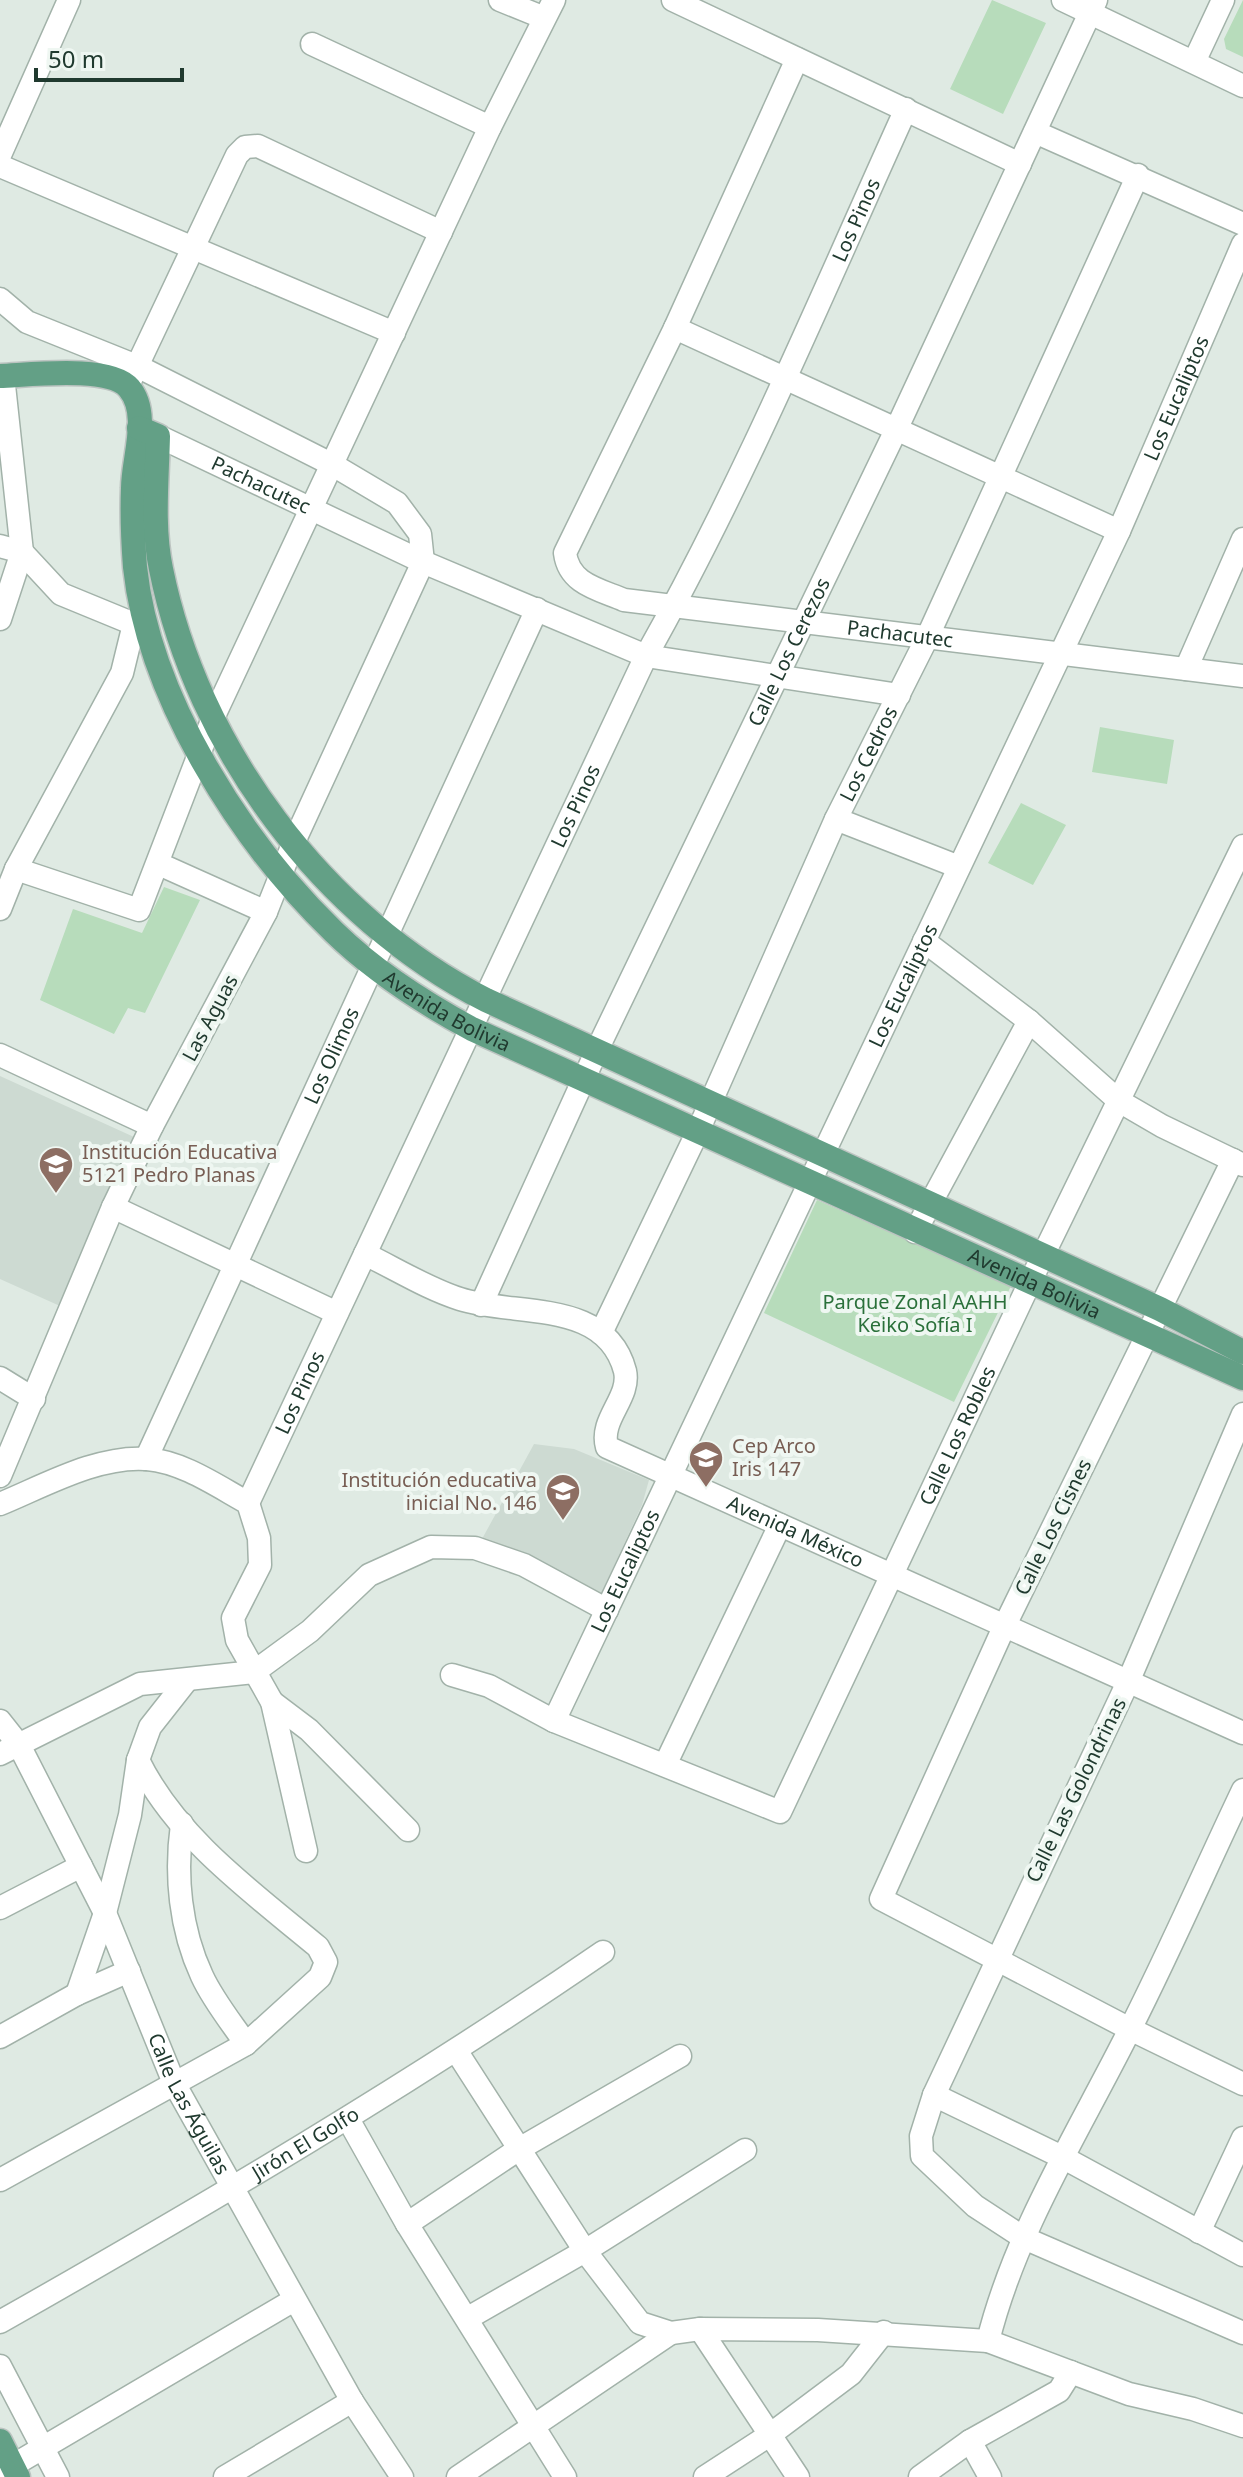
<svg xmlns="http://www.w3.org/2000/svg" width="1243" height="2477" font-family="'Noto Sans',sans-serif">
  <rect width="100%" height="100%" fill="#dfeae3"/>
  <!-- built -->
  <path fill="#cddad2" d="M0 1076 134 1137 136 1144 60 1306 0 1279Z
    M534 1444 574 1449 649 1480 642 1505 600 1596 482 1539Z"/>
  <!-- green -->
  <path fill="#b7dcbb" d="M992 0 1046 23 1003 114 950 89Z
    M1243 0V57L1226 49 1224 39Z
    M1100 727 1174 740 1167 784 1092 772Z
    M1021 803 1066 825 1033 885 988 863Z
    M164 887 200 900 145 1013 128 1008 114 1034 40 1000 73 909 142 933Z
    M817 1200 1011 1286 954 1402 764 1313Z"/>
  <g fill="none" stroke-linecap="round" stroke-linejoin="round">
    <!-- minor casing -->
    <g stroke="#a2b2a9" stroke-width="25">
      <g id="minor">
        <path d="M500 0 542 17"/>
        <path d="M673 0 1020 164"/>
        <path d="M1063 0 1243 86"/>
        <path d="M312 44 490 127"/>
        <path id="s1" d="M797 59 675 328 565 553C569 584 598 589 624 600L1243 676"/>
        <path d="M1194 62 1223 0"/>
        <path d="M1035 132 1243 224"/>
        <path d="M0 155 69 0"/>
        <path d="M0 166 394 333"/>
        <path d="M0 299 27 322 139 367 333 465 397 503 420 534 423 562 293 844 266 912 152 1126 113 1207 0 1476"/>
        <path d="M675 328 1119 531"/>
        <path d="M131 379 237 155 245 147 258 146 441 232"/>
        <path id="s2" d="M158 436 423 562 646 656 899 695"/>
        <path d="M0 546 22 552 61 594 134 624"/>
        <path d="M0 619 22 552 3 376"/>
        <path d="M1186 669 1243 539"/>
        <path d="M836 819 959 867"/>
        <path d="M159 864 266 912"/>
        <path d="M16 869 139 910 213 718 490 127 554 0"/>
        <path d="M0 909 16 869 122 673 134 624 143 620"/>
        <path d="M924 941 1029 1021 1119 1101 1162 1126 1243 1165"/>
        <path d="M0 1055 152 1126"/>
        <path d="M1233 1160 1004 1627 881 1899 1130 2029 1243 2084"/>
        <path d="M113 1207 337 1313"/>
        <path d="M915 1232 1029 1021"/>
        <path id="s3" d="M365 1254C396 1269 428 1289 460 1299 515 1317 606 1298 625 1371 631 1398 599 1419 607 1447L1243 1733"/>
        <path id="s4" d="M481 1305 597 1050 896 430 1096 0"/>
        <path id="s5" d="M601 1333 698 1131 836 819 927 638 1138 175"/>
        <path d="M0 1378 34 1399"/>
        <path d="M1243 1414 1128 1682 934 2095 921 2136 922 2156 975 2206 1024 2238 1243 2333"/>
        <path id="s6" d="M146 1459 537 609"/>
        <path id="s7" d="M248 1503 646 656C745 480 823 292 906 109"/>
        <path d="M0 1504C44 1486 98 1455 147 1459 183 1462 217 1486 248 1503L259 1538 260 1565 233 1618 237 1640 272 1702 306 1851"/>
        <path id="s8" d="M452 1675 489 1686 554 1721 780 1812 1030 1282 1243 846"/>
        <path d="M272 1702 309 1730 408 1830"/>
        <path id="s9" d="M0 1721 19 1745 105 1913 174 2083 352 2401 402 2477"/>
        <path id="s10" d="M554 1721 1119 531 1243 244"/>
        <path d="M0 1754 140 1684 254 1672 310 1631 369 1575 431 1547 475 1548 524 1565 607 1610"/>
        <path d="M665 1765 780 1525"/>
        <path d="M182 1824C175 1875 180 1929 202 1976 213 2000 231 2022 246 2044"/>
        <path d="M0 1908 81 1866"/>
        <path d="M77 1994 105 1913 130 1815 138 1760 150 1727 187 1680"/>
        <path d="M0 2037 77 1994 129 1971"/>
        <path d="M457 2052 585 2251 640 2323 671 2333 700 2329 818 2330 988 2341C1014 2236 1074 2139 1123 2043 1166 1960 1203 1874 1243 1790"/>
        <path d="M934 2095 1064 2158 1243 2255"/>
        <path d="M348 2119 407 2224 565 2477"/>
        <path d="M0 2180 246 2044 320 1977 326 1962 318 1947C252 1892 176 1838 138 1760"/>
        <path d="M407 2224 519 2149 680 2056"/>
        <path d="M1199 2232 1243 2138"/>
        <path d="M468 2318 585 2251 745 2150"/>
        <path id="s11" d="M0 2322C206 2205 408 2086 603 1952"/>
        <path d="M700 2329 798 2477"/>
        <path d="M988 2341 1129 2394 1193 2409 1243 2426"/>
        <path d="M0 2366 58 2477"/>
        <path d="M970 2441 990 2477"/>
        <path d="M0 2473 294 2300"/>
        <path d="M225 2477 352 2401"/>
        <path d="M458 2477 671 2333"/>
        <path d="M705 2477 771 2434 851 2374 884 2332"/>
        <path d="M920 2477 970 2441 1059 2391 1071 2372"/>
      </g>
    </g>
    <!-- major casing -->
    <g stroke="#bcc4c1" stroke-width="27">
      <g id="major">
        <path id="s12" d="M0 376C29 375 110 365 129 388 151 414 133 458 133 488 132 514 133 541 135 567 149 698 241 842 334 932 375 972 422 1002 472 1029L1243 1378"/>
        <path d="M139 428 158 436C157 479 152 527 161 569 197 748 323 917 486 1000L1160 1309 1243 1352"/>
        <path d="M0 2441 18 2477"/>
      </g>
    </g>
    <!-- minor -->
    <use href="#minor" stroke="#fff" stroke-width="22"/>
    <!-- major -->
    <use href="#major" stroke="#63a086" stroke-width="24"/>
  </g>
  <!-- icons -->
  <defs>
    <g id="school-pin" transform="scale(1.8)"><path d="M0 17L-7.5 6A9.5 9.5 0 1 1 7.5 6Z" fill="#8d6e63" stroke="#eff7f2"/><path d="M0-5L7-2L0 1L-7-2ZM-4 1L0 2.5L4 1V4Q0 6-4 4Z" fill="#fff"/></g>
    <g id="university-pin" transform="scale(1.8)"><path d="M0 17L-7.5 6A9.5 9.5 0 1 1 7.5 6Z" fill="#8d6e63" stroke="#eff7f2"/><path d="M0-5L7-2L0 1L-7-2ZM-4 1L0 2.5L4 1V4Q0 6-4 4Z" fill="#fff"/></g>
  </defs>
  <g fill-rule="evenodd">
    <use href="#school-pin" x="56" y="1164"/>
    <use href="#university-pin" x="706" y="1458"/>
    <use href="#school-pin" x="563" y="1491"/>
  </g>
  <g text-anchor="middle" stroke-width="8" stroke-linejoin="round" paint-order="stroke">
    <!-- street labels -->
    <g font-size="20" fill="#203a2f" stroke="#eff7f2">
      <text dy="7" stroke="none"><textPath href="#s7" startOffset="1420">Los Pinos</textPath></text>
      <text dy="7" stroke="none"><textPath href="#s10" startOffset="1462">Los Eucaliptos</textPath></text>
      <text dy="7" stroke="none"><textPath href="#s2" startOffset="114">Pachacutec</textPath></text>
      <text dy="7" stroke="none"><textPath href="#s1" startOffset="904">Pachacutec</textPath></text>
      <text dy="7" stroke="none"><textPath href="#s4" startOffset="722">Calle Los Cerezos</textPath></text>
      <text dy="7" stroke="none"><textPath href="#s5" startOffset="638">Los Cedros</textPath></text>
      <text dy="7" stroke="none"><textPath href="#s7" startOffset="770">Los Pinos</textPath></text>
      <text dy="7" stroke="none"><textPath href="#s10" startOffset="814">Los Eucaliptos</textPath></text>
      <text dy="7" stroke="none"><textPath href="#s12" startOffset="876">Avenida Bolivia</textPath></text>
      <text transform="translate(210 1018) rotate(-62)" y="7">Las Aguas</text>
      <text dy="7" stroke="none"><textPath href="#s6" startOffset="444">Los Olimos</textPath></text>
      <text dy="7" stroke="none"><textPath href="#s12" startOffset="1524">Avenida Bolivia</textPath></text>
      <text dy="7" stroke="none"><textPath href="#s7" startOffset="122">Los Pinos</textPath></text>
      <text dy="7" stroke="none"><textPath href="#s8" startOffset="772">Calle Los Robles</textPath></text>
      <text transform="translate(1053 1527) rotate(-64)" y="7">Calle Los Cisnes</text>
      <text dy="7" stroke="none"><textPath href="#s3" startOffset="584">Avenida México</textPath></text>
      <text dy="7" stroke="none"><textPath href="#s10" startOffset="166">Los Eucaliptos</textPath></text>
      <text transform="translate(1076 1790) rotate(-64)" y="7">Calle Las Golondrinas</text>
      <text dy="7" stroke="none"><textPath href="#s9" startOffset="428">Calle Las Águilas</textPath></text>
      <text dy="7" stroke="none"><textPath href="#s11" startOffset="354">Jirón El Golfo</textPath></text>
    </g>
    <!-- education labels -->
    <g font-size="20" fill="#785e54" stroke="#eff7f2" text-anchor="start">
      <text x="82" y="1159">Institución Educativa<tspan x="82" dy="23">5121 Pedro Planas</tspan></text>
      <text x="732" y="1453">Cep Arco<tspan x="732" dy="23">Iris 147</tspan></text>
      <text x="537" y="1487" text-anchor="end">Institución educativa<tspan x="537" dy="23">inicial No. 146</tspan></text>
    </g>
    <!-- park labels -->
    <g font-size="20" fill="#2a703a" stroke="#eff7f2">
      <text x="915" y="1309">Parque Zonal AAHH<tspan x="915" dy="23">Keiko Sofía I</tspan></text>
    </g>
  </g>
  <!-- scale -->
  <path d="M36 68v12h146v-12" fill="none" stroke="#203a2f" stroke-width="4"/>
  <text x="48" y="68" font-size="24" fill="#203a2f" stroke="#eff7f2" stroke-width="6" paint-order="stroke">50 m</text>
</svg>
